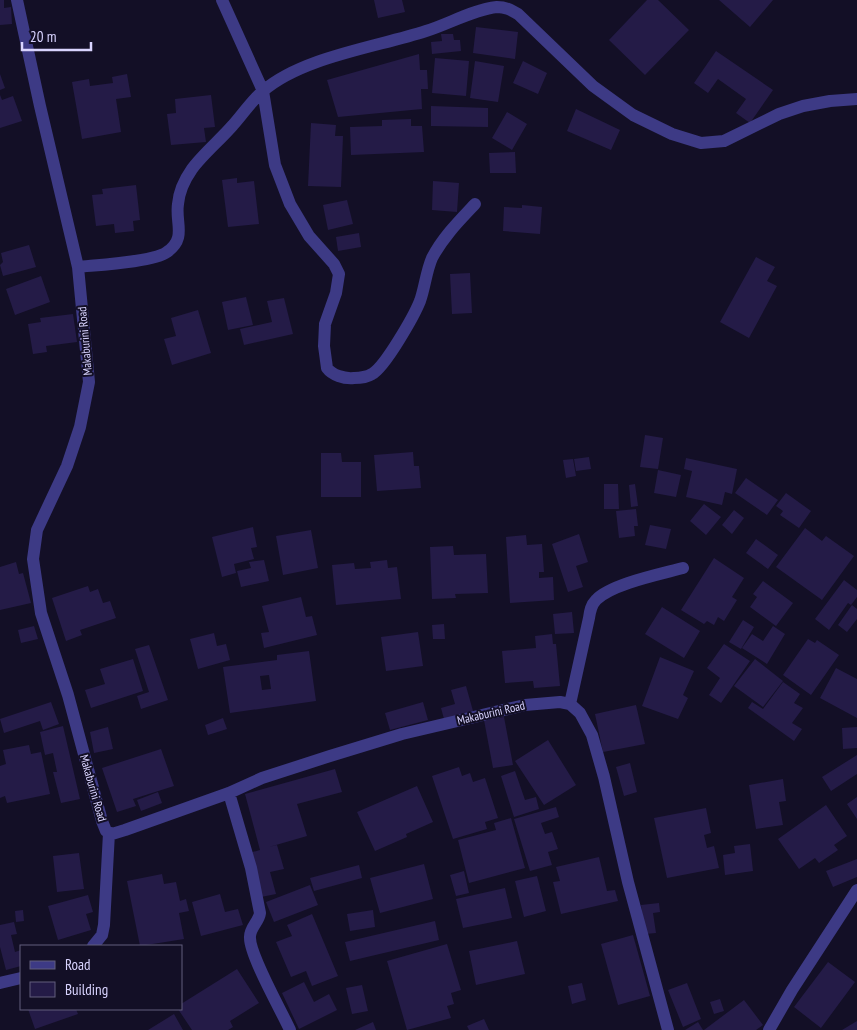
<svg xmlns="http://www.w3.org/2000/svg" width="857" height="1030" font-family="'PT Sans Narrow',sans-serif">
  <rect width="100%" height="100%" fill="#130f26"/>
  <!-- building -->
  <path fill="#241b47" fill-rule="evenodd" d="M0 0H4V8L11 7 12 24 0 25Z
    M374 0H402L405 12 378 18Z
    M647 0H658L689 30 645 75 609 40Z
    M719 0H773L750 27Z
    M476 27 518 32 515 59 473 53Z
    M441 34H453L454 40H460L461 51 432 54 431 42 442 41Z
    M716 51 773 90 750 123 736 113 746 99 718 79 708 93 694 83Z
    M419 54 420 70H427L428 89H421L422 109 338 117 327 80Z
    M435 58 469 61 466 96 432 93Z
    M475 61 504 66 498 102 470 98Z
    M523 61 547 73 538 94 513 83Z
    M0 74 5 88 0 90Z
    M127 74 131 97 116 99 121 132 82 139 72 82 89 79 90 86 113 83 112 77Z
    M0 95 2 100 13 96 22 121 0 128Z
    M211 95 215 127 204 128 206 142 171 145 167 114 176 113 175 99Z
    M431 106 488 108V127L431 126Z
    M576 109 620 130 611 150 567 131Z
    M507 112 527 124 512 150 492 138Z
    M411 119V126H422L424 152 351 155 350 127 382 126V120Z
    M311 123 336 125 335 136H343L341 187 308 186Z
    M515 152 516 173H490L489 153Z
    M237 178V183L254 181 259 224 228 227 222 180Z
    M433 181 459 183 457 212 432 210Z
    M136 185 140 220 133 221 134 231 115 233 114 224 96 226 92 195 103 194 102 189Z
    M347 200 353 224 328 230 323 205Z
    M522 205 542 207 540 234 503 231 504 207 522 208Z
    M359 233 361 247 338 251 336 237Z
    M29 245 36 267 3 276 0 265 3 262 1 253Z
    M756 257 775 267 767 281 777 286 749 338 720 322Z
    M470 273 472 313 452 314 450 274Z
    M41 276 50 302 15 315 6 289Z
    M246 297 253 325 228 330 222 302Z
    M284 298 293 334 244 345 240 329 272 322 267 301Z
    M198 310 211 353 172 365 164 339 176 336 171 318Z
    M73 314 77 342 46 346 47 352 33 354 28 324 41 322 40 318Z
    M645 435 663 438 658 469 640 467Z
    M413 452 414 466H419L421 488 377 491 374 455Z
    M321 453H341L342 462H361V497H321Z
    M589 457 591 469 576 471 574 459Z
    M686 458 737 469 732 494 725 492 722 505 686 497 692 471 684 469Z
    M573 459 576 476 566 478 563 460Z
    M658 470 681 475 676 497 654 493Z
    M746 478 778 500 767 515 735 493Z
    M604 484H618L619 509H604Z
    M635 484 638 506 631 507 629 485Z
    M786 493 811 511 799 528 780 515 783 511 776 506Z
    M704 504 721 517 706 535 690 521Z
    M636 509 638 526H634L635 536 619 538 616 511Z
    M734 510 744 518 732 534 722 525Z
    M650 525 671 529 666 549 645 545Z
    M253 527 257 547 251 548 254 559 234 564 236 573 222 577 212 537Z
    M805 528 822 541 826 536 854 556 822 600 776 567Z
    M311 530 318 568 283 575 276 536Z
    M579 534 588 562 576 566 583 587 568 592 552 544Z
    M526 535 527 545 542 544 544 572H539V578L553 577 554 600 510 603 506 537Z
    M756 539 778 555 768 569 746 553Z
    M453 546 454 555 486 554 488 593 455 594 456 598 432 599 430 547Z
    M714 558 744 578 732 597 737 600 724 621 718 617 714 625 707 621 704 624 681 610Z
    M264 560 269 581 241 587 237 571 251 568 249 562Z
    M387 560 388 568 397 567 401 599 336 605 332 565 354 563 355 569 371 568 370 562Z
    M16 562 19 574 23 573 31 603 0 610V567Z
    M844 580 857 590V597L851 605 848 603 829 630 815 619Z
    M763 581 793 603 776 626 750 607 757 597 753 594Z
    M88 586 90 592 98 589 103 603 110 601 116 618 80 630 82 635 66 641 52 598Z
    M301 597 306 617 312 616 317 635 264 648 261 633 269 632 262 606Z
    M852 605 857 609V619L847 632 838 625Z
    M662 607 700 631 684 658 645 634Z
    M572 612 574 633 555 634 553 614Z
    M743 620 754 627 741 649 729 642Z
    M444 624 445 639H433L432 625Z
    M34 626 38 639 21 643 18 630Z
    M773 626 785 634 767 664 742 648 752 634 763 641Z
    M418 632 423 666 386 671 381 637Z
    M214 633 217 646 226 644 230 660 198 669 190 639Z
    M552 634 553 644H556L560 686 534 688 533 681 505 683 502 651 536 648 535 636Z
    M808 639 815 643 817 640 839 655 811 695 783 675Z
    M724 644 750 661 721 703 709 695 720 678 707 668Z
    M149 645 168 700 141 709 137 696 149 692 135 649Z
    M309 651 316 701 230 713 223 667 277 660V655ZM269 675 271 689 262 690 260 676Z
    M660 657 694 671 683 695 688 698 678 719 642 706Z
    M133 659 143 691 91 708 85 690 105 684 100 669Z
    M755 659 783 681 763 707 734 686Z
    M836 668 857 679V718L820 698Z
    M783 682 800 694 794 703 803 708 792 723 802 729 794 741 748 708 752 702 763 709Z
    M466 686 473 711 444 719 441 708 455 704 451 690Z
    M51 702 59 724 43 730 40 721 4 733 0 719Z
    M423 702 428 720 390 730 385 713Z
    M636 705 645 744 603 752 595 714Z
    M504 717 513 765 493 768 484 720Z
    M223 718 227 729 208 735 205 725Z
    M63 726 80 799 61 803 53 772H57L53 753 45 755 40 732Z
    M108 727 113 749 94 753 90 732Z
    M857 727V748L843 749 842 728Z
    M548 740 576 785 544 805 515 761Z
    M29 745 31 754 41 752 50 794 7 803 5 796 0 798V766L6 764 3 750Z
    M161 749 174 786 133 799 136 806 117 812 102 768Z
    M857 755V774L831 791 822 777Z
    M630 763 637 792 624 796 616 767Z
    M459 767 462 776 470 773 473 782 485 778 498 818 485 822 487 829 453 839 432 776Z
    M335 769 342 792 297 804 307 836 269 847 277 845 284 869 270 872 276 894 261 897 249 853 260 850 245 794Z
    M515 771 525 800 536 797 539 809 514 817 501 776Z
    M783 779 786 801 779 802 783 825 756 829 749 785Z
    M417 786 433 822 406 834 407 837 375 851 357 812Z
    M158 792 162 803 141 811 137 800Z
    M857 797V819L847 804Z
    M826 805 847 836 834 845 838 850 819 863 815 858 799 869 778 839Z
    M556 807 559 817 541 823 545 834 552 832 558 849 548 852 552 865 530 871 514 819Z
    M706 808 711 833 704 835 707 848 714 846 719 868 667 878 654 818Z
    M511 818 525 868 469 883 458 840 496 830 494 823Z
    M750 844 753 871 725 875 723 855 735 853 734 846Z
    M79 853 84 889 57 892 53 856Z
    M599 857 607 891 615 890 618 901 561 914 553 882 560 881 556 867Z
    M857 859V877L833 887 826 871Z
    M424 864 433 899 380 913 370 878Z
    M359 865 362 878 314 891 310 878Z
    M464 871 469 893 456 896 450 875Z
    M162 874 164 884 176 882 180 901 186 899 189 911 179 913 184 939 140 946 127 881Z
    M537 876 546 911 524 917 515 881Z
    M310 885 318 905 274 922 266 902Z
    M505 888 512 918 463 928 456 899Z
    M220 894 225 912 238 909 243 925 201 936 192 902Z
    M88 895 93 912 86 914 91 930 58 940 48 906Z
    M659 903 660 912 653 913 656 933 645 934 641 905Z
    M23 910 24 921 16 922 15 911Z
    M373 910 375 927 350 931 347 914Z
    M312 914 338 976 312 986 306 971 291 977 276 942 292 936 287 925Z
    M435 921 439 940 350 961 345 942Z
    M14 922 17 934 11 935 15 952 21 950V966L6 970 0 947V925Z
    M633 935 650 996 618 1005 601 944Z
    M517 941 525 974 476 985 469 951Z
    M447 944 461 990 451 993 454 1004 447 1006 451 1018 407 1030 387 961Z
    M828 962 855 982 821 1028 794 1007Z
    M237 969 259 1003 230 1021 233 1027 228 1030H192L178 1009H181V1004Z
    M304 982 314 1002 329 994 337 1010 299 1029 282 993Z
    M582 983 586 1000 572 1004 568 986Z
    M687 983 701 1019 683 1027 668 990Z
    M362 985 368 1011 352 1014 346 988Z
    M720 999 724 1011 714 1014 710 1002Z
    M744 1000 763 1025 756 1030H704Z
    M28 1009H76L78 1014 35 1029Z
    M174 1014 183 1030H148Z
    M484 1019 489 1030H469L467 1026Z
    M857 1021V1030H842Z
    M373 1022 376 1030H355Z
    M698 1022 703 1030H685Z"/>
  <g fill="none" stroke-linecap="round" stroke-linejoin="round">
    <!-- street -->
    <path stroke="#3d3a85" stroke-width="12" d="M17 0 40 106 78 267 89 382 80 427 67 466 37 530 33 559 41 613 68 695 102 821 106 831 112 834 125 830 229 793 262 778 330 756 402 734 525 705 560 702 570 704 580 713 592 735 604 777 628 882 668 1030
      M222 0 263 91 275 165 290 204 309 236 334 264 339 274 336 293 325 324 324 346 327 368C332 375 344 379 354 378 360 378 367 377 372 374 385 367 414 316 420 301 425 287 426 272 432 258 443 237 459 221 475 204
      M78 267C97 265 154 262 167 252 187 238 175 223 178 204 179 192 185 179 192 169 202 155 221 139 233 125 243 114 252 100 263 91 302 57 377 47 426 31 449 24 472 10 497 7 506 7 511 10 518 14L593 86 633 115 672 134 701 143 724 141 779 114 803 106 830 101 857 99
      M570 704 589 618C590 611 591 605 596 600 611 584 661 574 683 568
      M229 793 251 868 260 913C259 922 249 928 250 938 250 956 281 1010 290 1030
      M93 946 102 935 104 925 109 833
      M0 983 21 978
      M769 1030 792 990 857 890"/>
  </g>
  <g text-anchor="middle" stroke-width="4" stroke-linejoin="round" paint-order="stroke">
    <!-- street labels -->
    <g font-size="12" fill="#d9d4ff" stroke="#130f26">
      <text transform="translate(85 341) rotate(-95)" y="4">Makaburini Road</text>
      <text transform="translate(491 713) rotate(-13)" y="4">Makaburini Road</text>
      <text transform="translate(93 788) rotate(74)" y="4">Makaburini Road</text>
    </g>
  </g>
  <!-- legend -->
  <rect x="20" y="945" width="162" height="65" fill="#130f26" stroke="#625e7d"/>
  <rect x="30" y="961" width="25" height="8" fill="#3d3a85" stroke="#625e7d"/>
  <text x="65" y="970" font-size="15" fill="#d9d4ff">Road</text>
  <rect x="30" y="982" width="25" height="15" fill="#241b47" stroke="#625e7d"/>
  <text x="65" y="995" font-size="15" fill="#d9d4ff">Building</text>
  <!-- scale -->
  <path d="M22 42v8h69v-8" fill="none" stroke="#d9d4ff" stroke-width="2.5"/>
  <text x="30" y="42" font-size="15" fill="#d9d4ff" stroke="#130f26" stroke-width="4" paint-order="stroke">20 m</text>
</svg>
